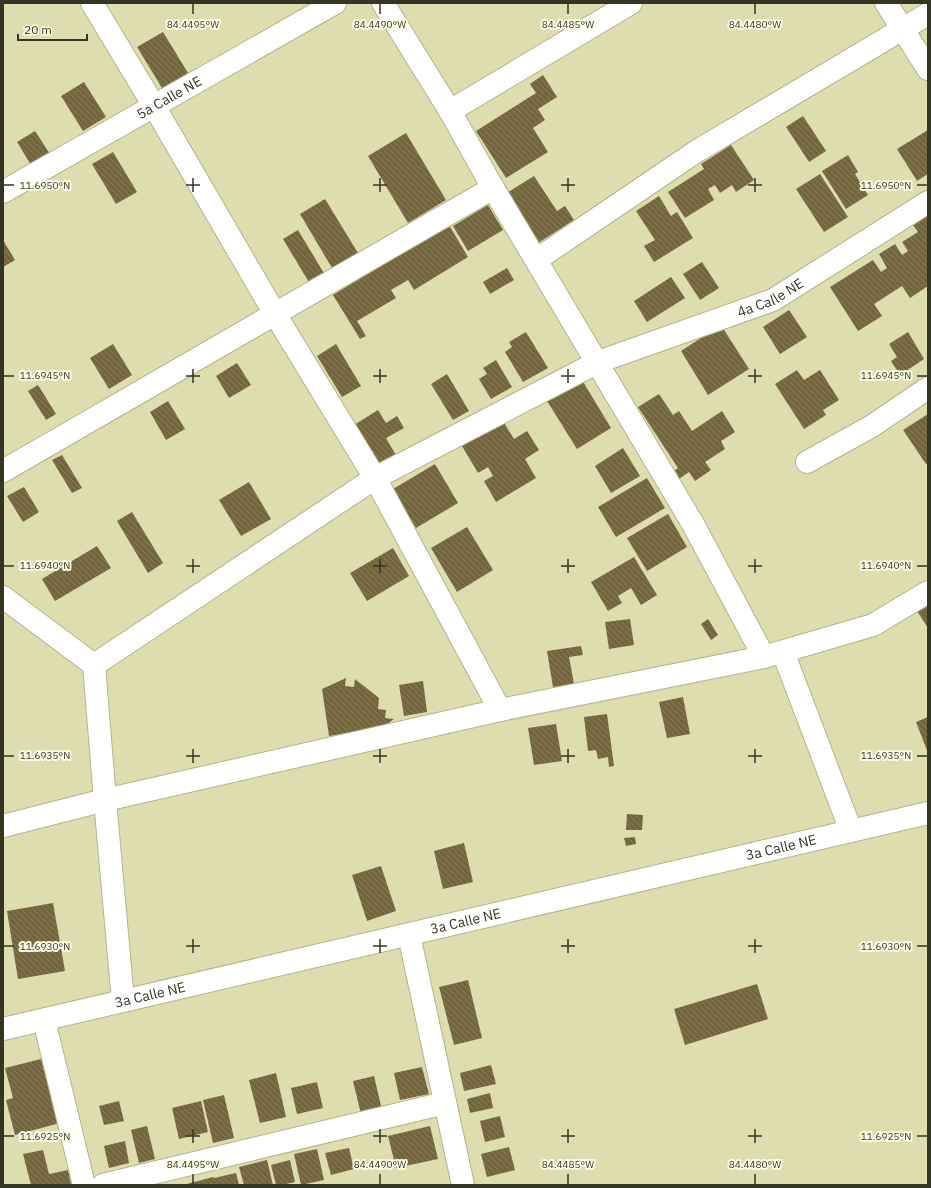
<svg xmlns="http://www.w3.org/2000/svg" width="931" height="1188" font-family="'IBM Plex Sans',sans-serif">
  <defs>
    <pattern id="building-back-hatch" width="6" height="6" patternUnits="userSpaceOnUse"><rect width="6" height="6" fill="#75653d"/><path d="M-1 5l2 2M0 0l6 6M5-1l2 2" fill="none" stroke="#887c5d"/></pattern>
  </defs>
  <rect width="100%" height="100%" fill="#ddddaf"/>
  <!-- building -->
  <path fill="url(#building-back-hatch)" d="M163 32 188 73 162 88 137 47Z
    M543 75 557 97 538 109 545 120 533 128 548 152 506 178 476 131 536 93 530 84Z
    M84 82 106 117 83 131 61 96Z
    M803 116 826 151 809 162 786 127Z
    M928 130V174L917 181 897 149Z
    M35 131 50 154 31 165 17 142Z
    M406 133 446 200 408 223 368 156Z
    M731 145 754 180 736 192 732 185 720 193 715 185 708 189 714 200 685 218 668 192 704 169 701 164Z
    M113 152 137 192 116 204 92 164Z
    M848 155 858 172 855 174 868 195 846 209 822 171Z
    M820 174 848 217 824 232 796 189Z
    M534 176 557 211 565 206 574 220 538 243 507 193Z
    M659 196 671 216 677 212 693 238 654 262 644 246 655 240 636 211Z
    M325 199 358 253 332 268 300 214Z
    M488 205 503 230 468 251 453 226Z
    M928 215V286L910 298 902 286 874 304 882 316 858 331 830 287 873 260 881 272 887 268 879 254 895 244 902 255 908 251 902 242 918 232 913 225Z
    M449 225 468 257 414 290 408 280 391 290 396 298 357 321 366 336 360 339 333 295Z
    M298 230 325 275 310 284 283 239Z
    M3 240 15 260 3 267Z
    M702 262 719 288 700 300 683 274Z
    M507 268 514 280 490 294 483 282Z
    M671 277 685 298 647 322 634 301Z
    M789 310 807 337 780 354 763 327Z
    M721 325 749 369 708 395 681 351Z
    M526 332 548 368 523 382 505 352 512 347 509 342Z
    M908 332 924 359 900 375 891 361 897 357 889 344Z
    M113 344 132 375 109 389 90 358Z
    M336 344 361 386 342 397 317 356Z
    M496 360 512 387 491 399 479 379 487 374 483 368Z
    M237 363 251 385 229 398 216 376Z
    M797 370 804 380 820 370 839 400 823 410 826 415 804 429 775 384Z
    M447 374 469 411 453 420 431 384Z
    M582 380 611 428 577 449 547 401Z
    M38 385 56 414 46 420 28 391Z
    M659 394 673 415 679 411 692 431 722 411 735 432 721 441 725 449 705 462 711 470 695 481 689 472 679 479 674 471 678 468 638 407Z
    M168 401 185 429 166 440 150 412Z
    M378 410 386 423 397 416 404 428 386 438 397 457 380 467 354 425Z
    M928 414V463L926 464 903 430Z
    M503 421 514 439 527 431 539 450 525 459 536 478 496 502 484 481 493 476 488 467 478 473 462 446Z
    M623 448 640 476 611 493 595 466Z
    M62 455 82 488 72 493 52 460Z
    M435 464 458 503 416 528 393 489Z
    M647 478 665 508 616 537 598 507Z
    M249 482 271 519 241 536 219 500Z
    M24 487 39 512 23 522 7 496Z
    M132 512 163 563 148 573 117 521Z
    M668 514 687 547 647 571 627 538Z
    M467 527 493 570 457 592 431 548Z
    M97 546 111 568 55 601 42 579Z
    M393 548 409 576 367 601 350 573Z
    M634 557 657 595 641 605 631 588 618 596 622 603 608 611 591 582Z
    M928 604V628L917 611Z
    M630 619 634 645 609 649 605 622Z
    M708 619 718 635 711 640 701 624Z
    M581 646 583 655 569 657 574 684 553 687 547 651Z
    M346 678 345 686 354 687 355 679 379 698 378 709 386 710 385 718 394 719 383 727 329 736 322 689Z
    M423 681 427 712 404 716 399 685Z
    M683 697 690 734 667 738 659 702Z
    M607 714 614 766 609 767 608 757 598 759 596 750 588 751 584 717Z
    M928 717V753L916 722Z
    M556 724 562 761 534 765 528 728Z
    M627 814 643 815 642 830H626Z
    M635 837 636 844 626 846 624 838Z
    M464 843 473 882 443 889 434 851Z
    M381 866 396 911 367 921 352 875Z
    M53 903 65 971 18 979 7 911Z
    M468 980 482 1038 454 1045 439 987Z
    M757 984 768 1019 685 1045 674 1009Z
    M41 1059 49 1089 51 1088 60 1123 15 1135 6 1100 13 1098 5 1068Z
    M491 1065 496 1084 464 1091 460 1073Z
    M422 1067 429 1094 400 1100 394 1073Z
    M276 1073 286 1117 260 1123 249 1080Z
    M374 1076 382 1110 361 1114 353 1081Z
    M317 1082 323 1108 297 1114 291 1088Z
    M490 1093 493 1108 470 1113 467 1099Z
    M224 1095 234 1138 213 1143 203 1100Z
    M119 1101 124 1121 104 1125 99 1106Z
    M201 1101 208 1132 179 1139 172 1108Z
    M500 1116 505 1137 485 1142 480 1121Z
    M147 1126 155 1159 139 1163 131 1130Z
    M430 1126 438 1159 396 1168 388 1136Z
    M125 1141 129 1163 109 1168 104 1146Z
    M509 1147 515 1170 487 1177 481 1154Z
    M349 1148 354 1169 331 1175 325 1153Z
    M317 1149 324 1180 301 1185 294 1154Z
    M43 1150 49 1174 68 1170 71 1185H31L23 1154Z
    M267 1160 273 1185H244L239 1167Z
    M290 1160 295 1182 282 1185H276L271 1165Z
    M236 1173 239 1185H183L213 1177 214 1178Z"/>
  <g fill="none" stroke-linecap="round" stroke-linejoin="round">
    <!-- minor casing -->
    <g stroke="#b4b488" stroke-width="24">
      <g id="minor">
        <path d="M92 3 154 106 275 314 375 478 500 710"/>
        <path d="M383 3 450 111 493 188 693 524 764 657"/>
        <path d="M886 3 928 69"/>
        <path d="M450 111 631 3"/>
        <path id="s1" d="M3 192 335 3"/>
        <path d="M536 260 697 151 928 14"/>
        <path d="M807 462 872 426 928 388"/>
        <path d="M3 471 493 188"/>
        <path d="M3 597 94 665 105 800 123 1001"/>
        <path d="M783 652 851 831"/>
        <path id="s2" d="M94 665 375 478 598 362 773 300 928 202"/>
        <path d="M3 826 105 800 500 710 764 657 873 625 928 592"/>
        <path d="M409 935 463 1185"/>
        <path d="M44 1020 84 1185"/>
        <path id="s3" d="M3 1029 928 813"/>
        <path d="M103 1185 445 1103"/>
      </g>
    </g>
    <!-- minor -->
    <use href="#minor" stroke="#fff" stroke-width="22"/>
  </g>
  <!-- ticks -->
  <path fill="none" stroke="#353523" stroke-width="1.5" d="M193 4V14M380 4V14M568 4V14M755 4V14M193 178V192M380 178V192M568 178V192M755 178V192M4 185H14M186 185H200M373 185H387M561 185H575M748 185H762M917 185H927M193 369V383M380 369V383M568 369V383M755 369V383M4 376H14M186 376H200M373 376H387M561 376H575M748 376H762M917 376H927M193 559V573M380 559V573M568 559V573M755 559V573M4 566H14M186 566H200M373 566H387M561 566H575M748 566H762M917 566H927M193 749V763M380 749V763M568 749V763M755 749V763M4 756H14M186 756H200M373 756H387M561 756H575M748 756H762M917 756H927M193 939V953M380 939V953M568 939V953M755 939V953M4 946H14M186 946H200M373 946H387M561 946H575M748 946H762M917 946H927M193 1129V1143M380 1129V1143M568 1129V1143M755 1129V1143M4 1136H14M186 1136H200M373 1136H387M561 1136H575M748 1136H762M917 1136H927M193 1174V1184M380 1174V1184M568 1174V1184M755 1174V1184"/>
  <g text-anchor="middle" stroke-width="4" stroke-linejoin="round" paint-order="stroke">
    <!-- street labels -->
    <g font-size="14" fill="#353523" stroke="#fcfde6">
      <text dy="5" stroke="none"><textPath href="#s1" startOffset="191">5a Calle NE</textPath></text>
      <text dy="5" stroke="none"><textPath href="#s2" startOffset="773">4a Calle NE</textPath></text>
      <text dy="5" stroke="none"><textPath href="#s3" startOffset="799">3a Calle NE</textPath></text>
      <text dy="5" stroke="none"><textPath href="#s3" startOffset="475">3a Calle NE</textPath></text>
      <text dy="5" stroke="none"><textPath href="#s3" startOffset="151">3a Calle NE</textPath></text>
    </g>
  </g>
  <g font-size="10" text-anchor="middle" fill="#353523" stroke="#fcfde6" stroke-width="4" stroke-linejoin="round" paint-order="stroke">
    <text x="193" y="28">84.4495°W</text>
    <text x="380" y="28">84.4490°W</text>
    <text x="568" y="28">84.4485°W</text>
    <text x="755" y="28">84.4480°W</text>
    <text x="45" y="189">11.6950°N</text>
    <text x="886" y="189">11.6950°N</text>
    <text x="45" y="379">11.6945°N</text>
    <text x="886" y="379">11.6945°N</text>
    <text x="45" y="569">11.6940°N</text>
    <text x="886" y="569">11.6940°N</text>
    <text x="45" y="759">11.6935°N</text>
    <text x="886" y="759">11.6935°N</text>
    <text x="45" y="950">11.6930°N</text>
    <text x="886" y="950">11.6930°N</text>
    <text x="45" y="1140">11.6925°N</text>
    <text x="886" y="1140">11.6925°N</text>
    <text x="193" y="1168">84.4495°W</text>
    <text x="380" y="1168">84.4490°W</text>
    <text x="568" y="1168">84.4485°W</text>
    <text x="755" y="1168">84.4480°W</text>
  </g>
  <!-- border -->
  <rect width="931" height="1188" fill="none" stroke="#353523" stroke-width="8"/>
  <!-- scale -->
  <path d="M18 34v6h69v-6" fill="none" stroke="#353523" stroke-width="2"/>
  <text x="24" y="34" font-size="12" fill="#353523" stroke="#fcfde6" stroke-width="3" paint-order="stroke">20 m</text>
</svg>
